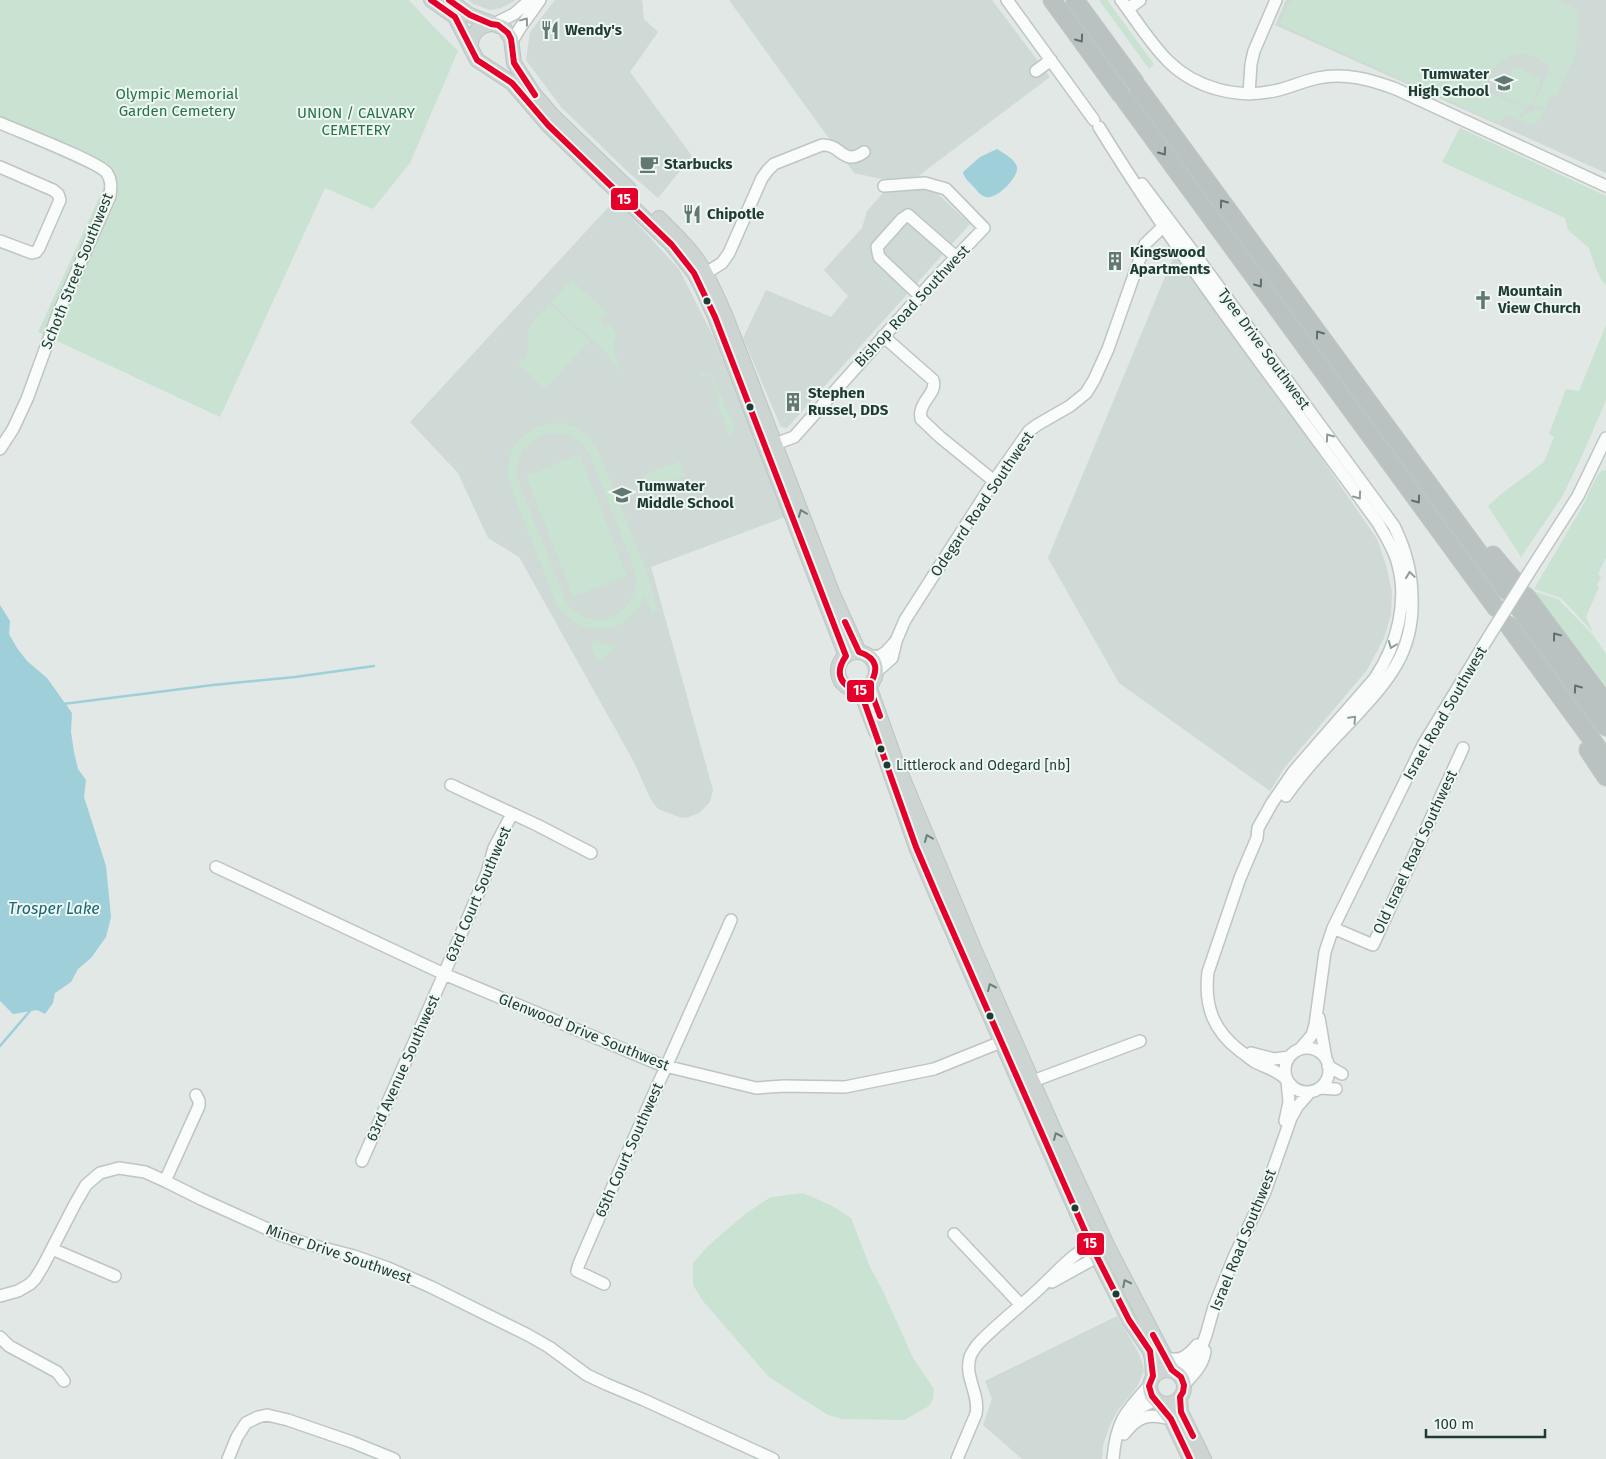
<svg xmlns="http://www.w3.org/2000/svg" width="1606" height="1459" font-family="'Fira Sans',sans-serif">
  <rect width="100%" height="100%" fill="#e1e8e5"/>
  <!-- built -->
  <path fill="#cfd9d5" d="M468 0H516L501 8 490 10 473 4Z
    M555 0H642L644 19 658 32 630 72 692 156 658 198 626 170 561 107 526 60 530 32Z
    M729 0H992L1050 77 917 177 881 179 854 173Z
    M1286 0H1606V173L1275 25Z
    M926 188 939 195 970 224 787 428 781 427 743 338 766 290 831 317 848 296 824 270 862 228 867 211 883 193Z
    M615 200 679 269 713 336 785 517 651 567 713 790 710 802 699 813 686 818 679 817 658 809 651 800 634 762 519 557 488 538 458 473 410 422Z
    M1177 248 1377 539 1386 565 1392 592 1391 615 1384 638 1367 670 1285 767 1270 791 1119 683 1048 558Z
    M1117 1316 1138 1352 1142 1362 1144 1371 1137 1387 1118 1410 1110 1425 1103 1445 1102 1459H1022L983 1425 992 1399 985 1381Z"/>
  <!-- green -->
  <path fill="#c9e2d2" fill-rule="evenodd" d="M0 0H409L430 23 458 51 410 163 373 209 325 188 220 417 38 332 108 178 0 129Z
    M1099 0H1107L1154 64 1149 69Z
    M1291 0H1557L1579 10 1576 53 1557 97 1551 95 1539 121 1530 125 1505 114 1500 124 1279 24C1283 20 1283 14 1287 10V6ZM1517 54C1531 53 1541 58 1550 68L1533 105 1534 107 1543 106 1542 110 1540 108H1535L1531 112H1527L1522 116 1523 118 1519 116 1526 110V108L1490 93C1481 74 1501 58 1517 54Z
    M1517 67 1538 77 1541 83 1532 104 1526 106 1505 97 1503 90 1513 69Z
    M1460 128 1606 196V285L1602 281 1596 269 1589 248 1568 230 1565 218 1442 162Z
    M571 280 608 313 609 315 601 319 604 326 612 323 617 336 613 346 621 370 620 371 606 353 551 302Z
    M549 304 590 341 544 390 532 376 518 365C536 346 524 348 529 329 532 320 543 311 549 304Z
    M1606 325V400L1581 458 1562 497 1521 557 1488 506 1501 494 1544 462 1554 437 1549 434 1566 389 1579 391Z
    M707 372 711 374 736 428 733 429 734 432 730 438 715 399 719 398 710 374 701 377 700 374Z
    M559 423C577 425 588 433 597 448L645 567 658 610 652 614 645 596C628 636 582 641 557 606L511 488C498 453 524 423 559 423ZM555 433C570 434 580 440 589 453L635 571C643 613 593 638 567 603L518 480C514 455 530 435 555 433Z
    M580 454 627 576 573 597 526 476Z
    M680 461 685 476 648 489 643 475Z
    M1606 470V558L1598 574 1601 577 1597 585 1599 587 1586 617 1593 632 1561 598 1534 589 1582 507 1596 478 1601 471Z
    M1533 591 1558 599 1594 636 1606 654V686Z
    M592 640 612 645 615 644 616 647 613 648 600 662C593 656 591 649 592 640Z
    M803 1193 832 1206 851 1218 870 1267 883 1291 913 1358 934 1389 933 1399 929 1406 904 1420 843 1419 828 1415 769 1377 703 1301 693 1285V1263L708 1246 745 1214 771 1197Z"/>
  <!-- water -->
  <path fill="#9fcfd8" d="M997 149C1003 153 1015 159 1017 167 1019 177 997 200 986 197 981 196 977 191 974 187 969 182 964 178 963 172L980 157Z
    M0 605 10 621 9 634 17 648 27 661 47 678 72 713 71 732 74 752 78 769 86 780 84 797 106 866 111 917 106 937 91 958 78 969 71 982 55 993 53 1003 45 1014 37 1010 13 1014 0 1001Z"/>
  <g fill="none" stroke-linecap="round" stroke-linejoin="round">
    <!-- stream -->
    <path stroke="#9fcfd8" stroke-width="2.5" d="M63 704 213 685 295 677 374 666
      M0 1046 30 1011 29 1009"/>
    <!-- minor casing -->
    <g stroke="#bec5c2" stroke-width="14">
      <path id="minor" d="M1007 0 1094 120
        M1121 0C1136 20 1150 43 1168 61 1195 88 1237 99 1274 91 1289 88 1303 81 1318 78 1345 72 1372 80 1396 89L1606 186
        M1128 9 1140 0
        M494 24 514 14 530 0
        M511 43 520 28 540 0
        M1036 71 1051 60
        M1249 94 1251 64 1254 51 1276 0
        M0 123C18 131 99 162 107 173 112 181 111 187 110 196L58 314 27 399 13 429 0 449
        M1099 127C1183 264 1283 392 1378 523 1385 535 1393 547 1397 561 1409 601 1397 645 1375 678L1294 771 1272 803 1258 828 1257 838 1240 878 1208 972C1204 1006 1213 1030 1240 1051 1245 1054 1250 1059 1255 1062 1267 1068 1275 1069 1286 1079
        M0 167 53 190 58 194 60 200 39 248 36 252 32 253 0 241
        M1142 184 1194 253 1394 526C1406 550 1412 572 1412 599 1414 654 1386 683 1351 721 1328 745 1305 769 1286 796
        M706 273 722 263 729 253 762 178 768 170 774 164 822 145C842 144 843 167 864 152
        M920 296 879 257 877 247 902 219 908 215 956 257
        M883 336 933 380C937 392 923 399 921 411 920 413 921 416 921 419L940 437 994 481
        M775 444 794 437 934 280 984 228 946 189 925 183 884 186
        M1530 571 1578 496 1606 438
        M867 655 878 657 886 652 895 642
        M876 672 892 658 896 641 905 620 994 481 1029 431 1037 425 1070 406 1086 393 1094 380 1108 349 1145 244 1168 222
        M451 785 537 825 591 853
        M216 867 444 974 661 1065 756 1088 784 1086 845 1087 934 1069 1001 1042
        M1333 928 1373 945 1463 748
        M1319 1018 1326 1059
        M1285 1070a22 22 0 1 1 44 0a22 22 0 1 1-44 0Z
        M1300 1049 1312 1035 1315 1025 1325 952 1333 928 1423 745 1488 638
        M1251 1053 1274 1059 1289 1057
        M1328 1066 1342 1074
        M1033 1081 1140 1041
        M1320 1088 1336 1089
        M1285 1121 1289 1102 1287 1081
        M362 1161 444 974 487 873 494 848 512 814
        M165 1181 199 1106V1101L196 1095
        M954 1234 1021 1305
        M52 1249 115 1276
        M1052 1282 1097 1257
        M604 1284 577 1271 579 1264C628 1149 681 1035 731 920
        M0 1296 18 1291 30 1284 35 1279 43 1266 75 1204 86 1185 100 1173 119 1168 145 1172 165 1181 201 1199 281 1235 304 1243 354 1256 388 1268 431 1287 528 1335 549 1347 587 1375 606 1384 644 1400 773 1459
        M0 1337 9 1346 57 1372 64 1381
        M1165 1357C1179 1363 1188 1356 1197 1345
        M1175 1372 1188 1366 1196 1359 1200 1351 1206 1335 1214 1307 1234 1257 1265 1192 1291 1118 1297 1107 1310 1092
        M1184 1385C1193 1374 1203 1366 1205 1351
        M1128 1421 1141 1407 1156 1400
        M1124 1434C1138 1416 1148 1413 1171 1419
        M228 1459 237 1437 246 1423 258 1417 267 1415 288 1420 352 1442 394 1459
        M957 1459 976 1414C980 1394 964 1377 970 1357 971 1353 975 1348 978 1344 997 1324 1021 1306 1041 1287 1057 1272 1071 1255 1091 1245
        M1113 1459C1116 1422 1125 1412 1149 1386"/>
    </g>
    <!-- major casing -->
    <g stroke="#bbc5c1" stroke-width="16">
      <path id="major" d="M431 0 455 17 477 60 512 83 548 125 672 245 694 273 701 286 715 317 846 656
        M449 0 470 15 504 28 511 39 514 63 534 94 552 115 629 189
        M471 49C470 35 477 26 491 24
        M659 218C672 231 685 243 696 258 709 276 717 297 726 317L832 592 859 652
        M838 671a19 19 0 1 1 38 0a19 19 0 1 1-38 0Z
        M869 686 896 762 975 951 1058 1139 1109 1249 1172 1370
        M860 690 876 732
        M883 752 916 847 937 896 1091 1245 1129 1320 1150 1351 1152 1359 1153 1376
        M1150 1387a17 17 0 1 1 34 0a17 17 0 1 1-34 0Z
        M1180 1397 1181 1412 1204 1459
        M1157 1401 1171 1419 1190 1459"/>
    </g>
    <!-- highway casing -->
    <g stroke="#bbc5c1" stroke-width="19">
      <path id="highway" d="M1052 0 1121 95
        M1075 0 1135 82
        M1138 87 1507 591
        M1125 100 1496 608
        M1493 555 1514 580
        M1526 596 1606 703
        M1519 608 1606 727
        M1508 625 1606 759
        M1588 750 1606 777"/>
    </g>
    <!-- minor -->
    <use href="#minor" stroke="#fafcfb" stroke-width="11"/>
    <!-- major -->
    <use href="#major" stroke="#ccd5d2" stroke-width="14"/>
    <!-- highway -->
    <use href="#highway" stroke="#b9c2c0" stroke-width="16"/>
    <!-- minor-bridge casing -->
    <g stroke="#bec5c2" stroke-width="14" stroke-linecap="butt">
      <path id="minor-bridge" d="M1488 638 1530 571"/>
    </g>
    <!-- minor-bridge -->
    <use href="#minor-bridge" stroke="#fafcfb" stroke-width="11"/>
    <!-- bus-1 casing -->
    <g stroke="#eff7f3" stroke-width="10">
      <path id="bus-1" d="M431 0 455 17 477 60 512 83 548 125 672 245 694 273 715 317 846 656C834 673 840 687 860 690L916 847 937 896 1091 1245 1129 1320 1150 1351 1153 1376 1149 1386 1152 1396 1171 1419 1190 1459
        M449 0 470 15 491 24 498 25 508 33 511 39 514 63 535 95
        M845 622 859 652C878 658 879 670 869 686L880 716
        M1153 1335 1172 1370 1181 1377 1184 1385 1183 1392 1180 1397 1181 1412 1193 1436"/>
    </g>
    <!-- bus-1 -->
    <use href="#bus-1" stroke="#e4002b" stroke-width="6"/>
  </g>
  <!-- one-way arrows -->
  <defs><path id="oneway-chevron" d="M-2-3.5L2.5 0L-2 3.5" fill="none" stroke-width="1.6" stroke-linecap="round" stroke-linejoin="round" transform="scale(1.25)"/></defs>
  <g stroke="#8c9c98">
    <use href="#oneway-chevron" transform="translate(525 21) rotate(-53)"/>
    <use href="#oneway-chevron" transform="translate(1329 437) rotate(-126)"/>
    <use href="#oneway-chevron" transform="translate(1358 496) rotate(54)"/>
    <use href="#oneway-chevron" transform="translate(1410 575) rotate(-98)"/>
    <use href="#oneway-chevron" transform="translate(1392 645) rotate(111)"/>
    <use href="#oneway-chevron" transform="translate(1353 719) rotate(-47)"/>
  </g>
  <g stroke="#5d716c">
    <use href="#oneway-chevron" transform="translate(1080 39) rotate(54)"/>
    <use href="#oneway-chevron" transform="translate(1163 152) rotate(54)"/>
    <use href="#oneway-chevron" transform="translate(1223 203) rotate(-126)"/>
    <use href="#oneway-chevron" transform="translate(1259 284) rotate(54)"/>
    <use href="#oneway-chevron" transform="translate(1319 334) rotate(-126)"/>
    <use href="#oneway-chevron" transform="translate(1417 500) rotate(54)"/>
    <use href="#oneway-chevron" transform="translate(1556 636) rotate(-127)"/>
    <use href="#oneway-chevron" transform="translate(1577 688) rotate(-126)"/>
  </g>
  <g stroke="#6d807b">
    <use href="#oneway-chevron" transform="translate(802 513) rotate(-111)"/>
    <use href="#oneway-chevron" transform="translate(928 838) rotate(-113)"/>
    <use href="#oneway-chevron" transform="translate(991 987) rotate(-114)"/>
    <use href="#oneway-chevron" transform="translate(1057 1136) rotate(-114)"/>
    <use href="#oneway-chevron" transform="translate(1126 1283) rotate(-117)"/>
  </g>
  <!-- icons -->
  <defs>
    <g id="restaurant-bare" transform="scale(1.5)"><path d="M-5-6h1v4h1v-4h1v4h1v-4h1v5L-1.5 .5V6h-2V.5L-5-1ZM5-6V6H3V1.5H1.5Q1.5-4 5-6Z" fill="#637872" stroke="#eff7f3" stroke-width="2.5" paint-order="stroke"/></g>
    <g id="school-bare" transform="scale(1.5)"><path d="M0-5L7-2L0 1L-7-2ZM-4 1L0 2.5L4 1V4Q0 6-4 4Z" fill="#637872" stroke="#eff7f3" stroke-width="2.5" paint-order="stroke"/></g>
    <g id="cafe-bare" transform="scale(1.5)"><path d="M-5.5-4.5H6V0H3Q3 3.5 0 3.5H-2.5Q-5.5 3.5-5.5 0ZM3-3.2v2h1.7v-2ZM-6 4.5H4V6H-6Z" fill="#637872" stroke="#eff7f3" stroke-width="2.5" paint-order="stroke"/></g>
    <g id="building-bare" transform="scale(1.5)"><path d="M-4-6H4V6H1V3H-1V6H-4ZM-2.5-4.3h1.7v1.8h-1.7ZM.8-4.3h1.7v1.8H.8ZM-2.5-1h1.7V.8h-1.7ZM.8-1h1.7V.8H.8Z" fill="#637872" stroke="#eff7f3" stroke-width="2.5" paint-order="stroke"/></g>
    <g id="church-bare" transform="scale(1.5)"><path d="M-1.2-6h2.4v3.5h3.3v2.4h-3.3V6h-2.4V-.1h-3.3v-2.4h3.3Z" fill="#637872" stroke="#eff7f3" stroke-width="2.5" paint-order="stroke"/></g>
  </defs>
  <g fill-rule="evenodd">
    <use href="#restaurant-bare" x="550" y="30"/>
    <use href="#school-bare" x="1504" y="83"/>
    <use href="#cafe-bare" x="649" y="164"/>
    <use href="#restaurant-bare" x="692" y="214"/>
    <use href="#building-bare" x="1115" y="261"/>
    <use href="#church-bare" x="1483" y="300"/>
    <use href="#building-bare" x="793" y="402"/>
    <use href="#school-bare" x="622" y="495"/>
  </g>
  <!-- markers -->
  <g fill="#1f3b34" stroke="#eff7f3" stroke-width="2">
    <circle cx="707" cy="301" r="4.5"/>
    <circle cx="750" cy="407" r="4.5"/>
    <circle cx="881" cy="749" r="4.5"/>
    <circle cx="887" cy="765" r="4.5"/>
    <circle cx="990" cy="1016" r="4.5"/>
    <circle cx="1075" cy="1208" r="4.5"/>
    <circle cx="1116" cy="1294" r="4.5"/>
  </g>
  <g text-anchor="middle" stroke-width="4" stroke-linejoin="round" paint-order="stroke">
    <!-- bus labels -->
    <g font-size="14" fill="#1f3b34" stroke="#eff7f3" text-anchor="start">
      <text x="896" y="770">Littlerock and Odegard [nb]</text>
    </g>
    <!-- poi labels -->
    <g font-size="15" font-weight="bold" fill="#1f3b34" stroke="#eff7f3" text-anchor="start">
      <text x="565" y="35">Wendy's</text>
      <text x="1489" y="79" text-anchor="end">Tumwater<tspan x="1489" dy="17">High School</tspan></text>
      <text x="664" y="169">Starbucks</text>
      <text x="707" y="219">Chipotle</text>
      <text x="1130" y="257">Kingswood<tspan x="1130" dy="17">Apartments</tspan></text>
      <text x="1498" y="296">Mountain<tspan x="1498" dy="17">View Church</tspan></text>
      <text x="808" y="398">Stephen<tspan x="808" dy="17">Russel, DDS</tspan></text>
      <text x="637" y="491">Tumwater<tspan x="637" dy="17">Middle School</tspan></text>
    </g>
    <!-- park labels -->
    <g font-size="15" fill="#287347" stroke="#eff7f3">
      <text x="177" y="99">Olympic Memorial<tspan x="177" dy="17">Garden Cemetery</tspan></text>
      <text x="356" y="118">UNION / CALVARY<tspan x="356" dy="17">CEMETERY</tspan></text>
    </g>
    <!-- street labels -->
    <g font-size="15" fill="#1f3b34" stroke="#eff7f3">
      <text transform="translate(77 271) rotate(-68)" y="5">Schoth Street Southwest</text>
      <text transform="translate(912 306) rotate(-47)" y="5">Bishop Road Southwest</text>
      <text transform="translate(1264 349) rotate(54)" y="5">Tyee Drive Southwest</text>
      <text transform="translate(982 504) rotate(-56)" y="5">Odegard Road Southwest</text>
      <text transform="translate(1445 713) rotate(-60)" y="5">Israel Road Southwest</text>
      <text transform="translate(1415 852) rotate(-65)" y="5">Old Israel Road Southwest</text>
      <text transform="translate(478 894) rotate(-67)" y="5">63rd Court Southwest</text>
      <text transform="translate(584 1032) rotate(22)" y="5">Glenwood Drive Southwest</text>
      <text transform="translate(403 1068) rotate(-66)" y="5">63rd Avenue Southwest</text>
      <text transform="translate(629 1150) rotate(-66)" y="5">65th Court Southwest</text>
      <text transform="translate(1243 1240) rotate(-68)" y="5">Israel Road Southwest</text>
      <text transform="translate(339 1254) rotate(19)" y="5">Miner Drive Southwest</text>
    </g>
    <!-- water labels -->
    <g font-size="16" font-style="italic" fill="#176679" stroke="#eff7f3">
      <text x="54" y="914">Trosper Lake</text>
    </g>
  </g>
  <g stroke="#eff7f3" stroke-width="2">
    <rect x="610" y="187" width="29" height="24" rx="5" fill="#e4002b"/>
    <rect x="846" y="679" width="29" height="24" rx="5" fill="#e4002b"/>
    <rect x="1076" y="1232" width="29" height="24" rx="5" fill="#e4002b"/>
  </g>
  <g font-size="14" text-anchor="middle" font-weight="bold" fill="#fff">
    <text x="624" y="204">15</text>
    <text x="860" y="695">15</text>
    <text x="1090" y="1248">15</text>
  </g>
  <!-- scale -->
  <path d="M1426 1429v8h119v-8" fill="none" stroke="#1f3b34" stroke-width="2.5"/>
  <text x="1434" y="1429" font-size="15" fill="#1f3b34" stroke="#eff7f3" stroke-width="4" paint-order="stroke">100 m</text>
</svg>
